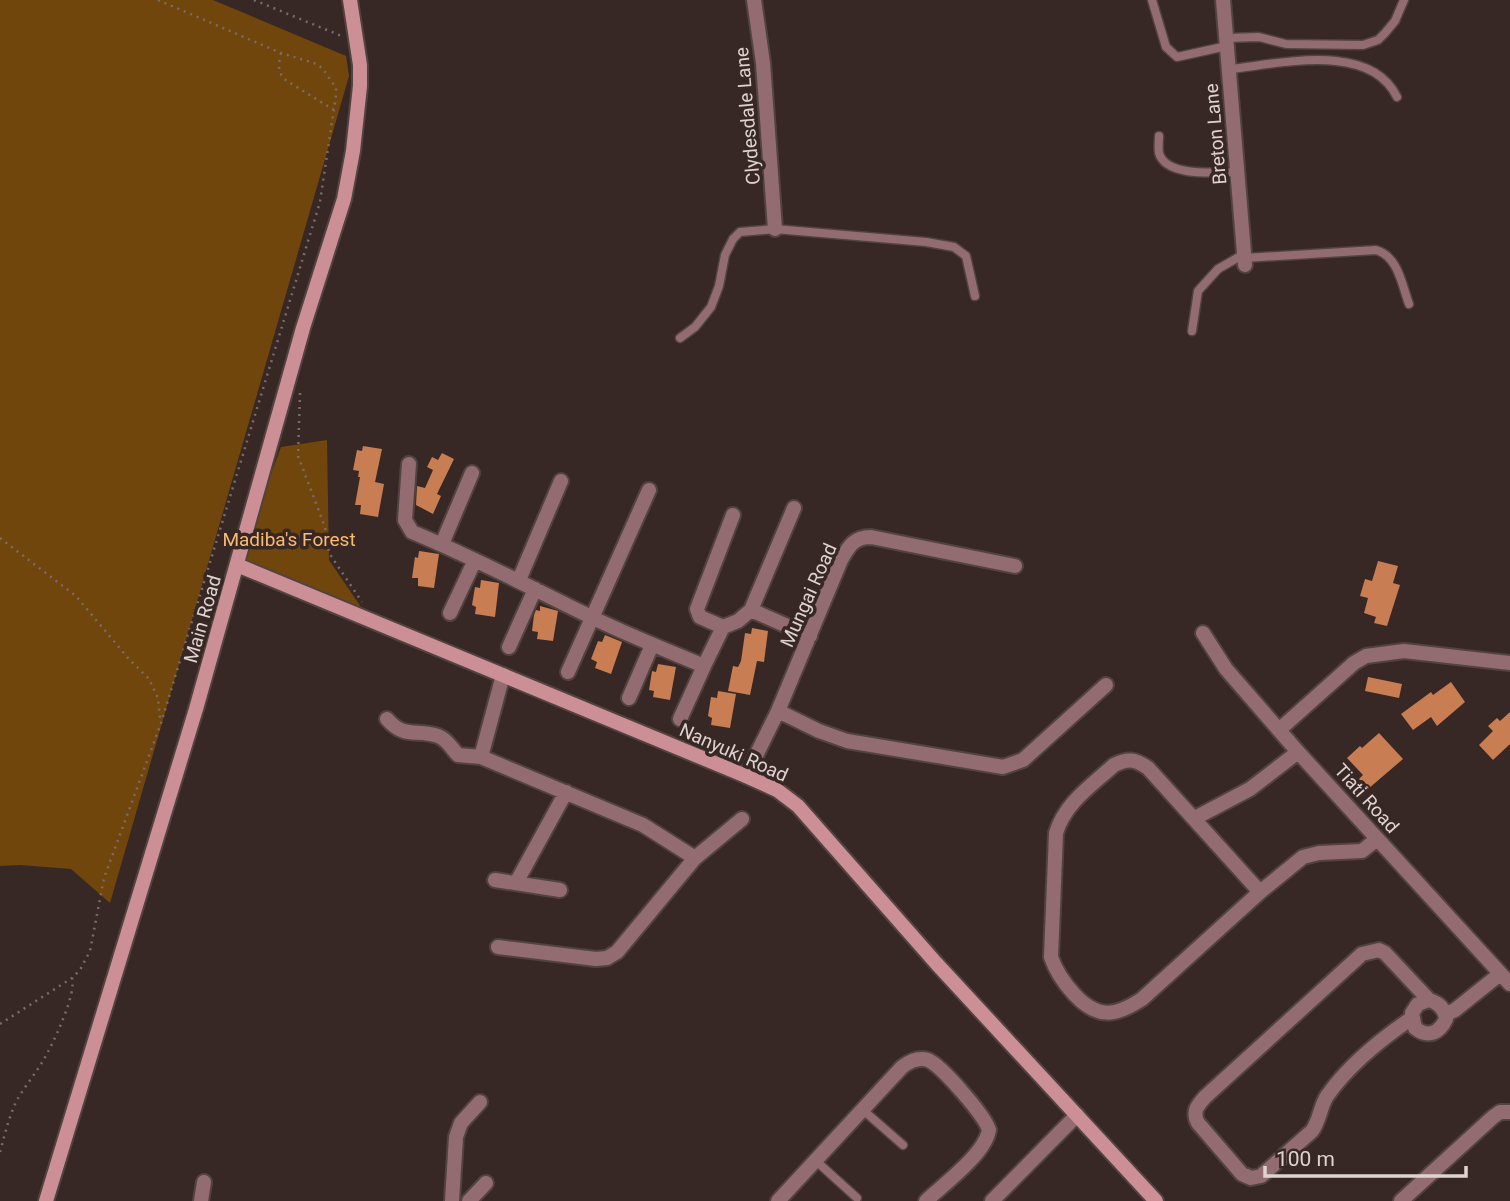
<svg xmlns="http://www.w3.org/2000/svg" width="1510" height="1201" font-family="Roboto,sans-serif">
  <rect width="100%" height="100%" fill="#372825"/>
  <!-- green -->
  <path fill="#70460c" d="M0 0H213L346 56 349 76 110 903 71 869 20 865 0 866Z
    M327 440 329 560 363 610 253 569 245 560 244 547 281 447Z"/>
  <!-- building -->
  <path fill="#c97d52" d="M363 446 382 449 375 482 384 484 378 517 360 514 361 505H355L360 477H358L359 471 353 470 357 450 362 451Z
    M442 453 454 459 437 494 441 496 433 514 416 505 417 486 425 488 433 470 427 467 432 457 438 460Z
    M419 551 439 554 434 588 418 586V578H412L415 557 418 558Z
    M1378 561 1398 566 1393 583 1400 585 1387 626 1374 623 1376 617 1364 613 1368 598 1360 596 1365 579 1372 581Z
    M481 580 499 583 495 617 475 614 476 607 472 605 475 587 480 588Z
    M540 606 558 611 553 641 537 639 538 632 532 631 534 615 536 610 540 611Z
    M752 628 768 631 764 662 757 661 750 695 728 691 733 666 738 667 741 661 745 633 751 634Z
    M605 635 622 642 611 674 595 668 597 662 591 659 598 641 602 642Z
    M658 664 676 667 670 700 653 697 654 691 649 690 652 671 656 672Z
    M1368 677 1402 684 1399 698 1365 691Z
    M1451 682 1465 702 1437 726 1431 717 1413 730 1401 714 1431 692 1433 695Z
    M718 691 736 694 730 728 711 725 712 718 708 716 711 697 717 698Z
    M1510 712V744L1493 760 1479 745 1493 731 1488 726 1497 718 1500 721Z
    M1379 733 1403 759 1368 789 1359 779 1363 775 1347 758 1360 746 1362 748Z"/>
  <g fill="none" stroke-linecap="round" stroke-linejoin="round">
    <!-- lane casing -->
    <g stroke="#524341" stroke-width="11">
      <path id="lane" d="M1152 0 1166 47 1177 57 1227 46
        M1226 38 1259 37 1286 44 1363 45 1378 40 1385 33 1395 21 1404 0
        M1230 69C1279 64 1370 41 1397 97
        M1159 136C1159 142 1158 148 1159 153 1166 178 1218 172 1238 172
        M1245 258 1376 250C1398 256 1402 285 1409 304
        M1192 331 1198 291 1218 269 1244 254
        M680 338 695 327 711 307 719 286 725 255 733 239 740 232 775 229 926 242 954 247 966 256 975 296
        M863 1110 903 1145
        M815 1160 857 1198"/>
    </g>
    <!-- street casing -->
    <g stroke="#524341" stroke-width="18">
      <path id="street" d="M754 0 763 63 775 229
        M1223 0 1245 265
        M409 464 405 520 412 532C473 557 531 588 591 617 628 635 666 650 704 666L723 627 738 621 751 610 810 636
        M442 544 472 473
        M519 580 561 481
        M751 610 794 508
        M450 613 475 560
        M723 627 700 617 697 609 733 515
        M1203 633 1226 669 1298 752 1510 984
        M509 647 535 589
        M568 672 649 490
        M629 698 652 645
        M778 711 819 731 847 741 1003 767 1023 760 1106 685
        M387 719C405 740 417 728 438 736 448 740 451 748 458 755L481 757 643 825 695 858 617 952 607 958 596 959 498 947
        M680 719 704 666
        M1279 730 1354 663 1366 656 1404 651 1510 663
        M481 757 503 675
        M746 776 778 711 841 560C849 546 854 537 871 537L1015 566
        M1195 818 1250 789 1298 752
        M695 858 742 819
        M495 880 560 890
        M516 883 566 792
        M1260 892 1148 768C1135 759 1128 758 1114 765 1091 786 1065 803 1056 833L1051 957C1056 972 1063 982 1074 994 1097 1019 1115 1017 1142 999L1260 892 1303 857 1319 853 1362 851 1377 839
        M1446 1014 1455 1010 1500 974
        M1412 1018C1381 1039 1348 1066 1327 1096 1320 1107 1320 1120 1312 1131L1261 1176 1251 1178 1242 1174 1198 1123C1192 1112 1197 1106 1205 1097L1362 954 1379 950 1385 953 1429 1000C1439 1003 1445 1009 1446 1019 1440 1032 1429 1039 1415 1028L1412 1013 1418 1004 1429 1000
        M201 1201 204 1182
        M452 1201 456 1137 461 1123 480 1102
        M469 1201 486 1183
        M778 1201 902 1067C910 1061 918 1057 928 1060 942 1066 985 1116 989 1130 985 1154 944 1184 926 1201
        M992 1201 1077 1115
        M1401 1201 1493 1117 1500 1112H1510"/>
    </g>
    <!-- secondary casing -->
    <g stroke="#524341" stroke-width="18">
      <path id="secondary" d="M237 565 746 776 777 790 798 806 936 963 1156 1201
        M46 1201 196 709 303 328 344 199 353 151 360 86V65L350 0"/>
    </g>
    <!-- path -->
    <path stroke="#796c69" stroke-width="2.5" stroke-dasharray="2 5" stroke-linecap="butt" d="M254 0 344 37
      M281 53C279 63 277 70 284 79L334 110
      M300 393 298 456 325 527 329 553 362 602
      M0 538 76 596 128 658 149 679 158 698 160 719
      M0 1024 72 978 80 970 90 951 104 878 161 723 320 202 336 95V88L323 69 317 64 281 53 158 0
      M0 1152C5 1134 9 1116 17 1100 25 1086 36 1073 44 1059 53 1044 77 993 72 978"/>
    <!-- lane -->
    <use href="#lane" stroke="#926c70" stroke-width="8"/>
    <!-- street -->
    <use href="#street" stroke="#926c70" stroke-width="14"/>
    <!-- secondary -->
    <use href="#secondary" stroke="#cd8f96" stroke-width="14"/>
  </g>
  <g text-anchor="middle" stroke-width="7" stroke-linejoin="round" paint-order="stroke">
    <!-- street labels -->
    <g font-size="19" fill="#ded3d1" stroke="#372825">
      <text transform="translate(747 116) rotate(-95)" y="7">Clydesdale Lane</text>
      <text transform="translate(1215 134) rotate(-95)" y="7">Breton Lane</text>
      <text transform="translate(808 595) rotate(-66)" y="7">Mungai Road</text>
      <text transform="translate(202 619) rotate(-74)" y="7">Main Road</text>
      <text transform="translate(734 752) rotate(24)" y="7">Nanyuki Road</text>
      <text transform="translate(1367 798) rotate(48)" y="7">Tiati Road</text>
    </g>
    <!-- park labels -->
    <g font-size="19" fill="#f9bb75" stroke="#372825">
      <text x="289" y="546">Madiba's Forest</text>
    </g>
  </g>
  <!-- scale -->
  <path d="M1265 1166v10h201v-10" fill="none" stroke="#ded3d1" stroke-width="3.5"/>
  <text x="1276" y="1166" font-size="21" fill="#ded3d1" stroke="#372825" stroke-width="5" paint-order="stroke">100 m</text>
</svg>
